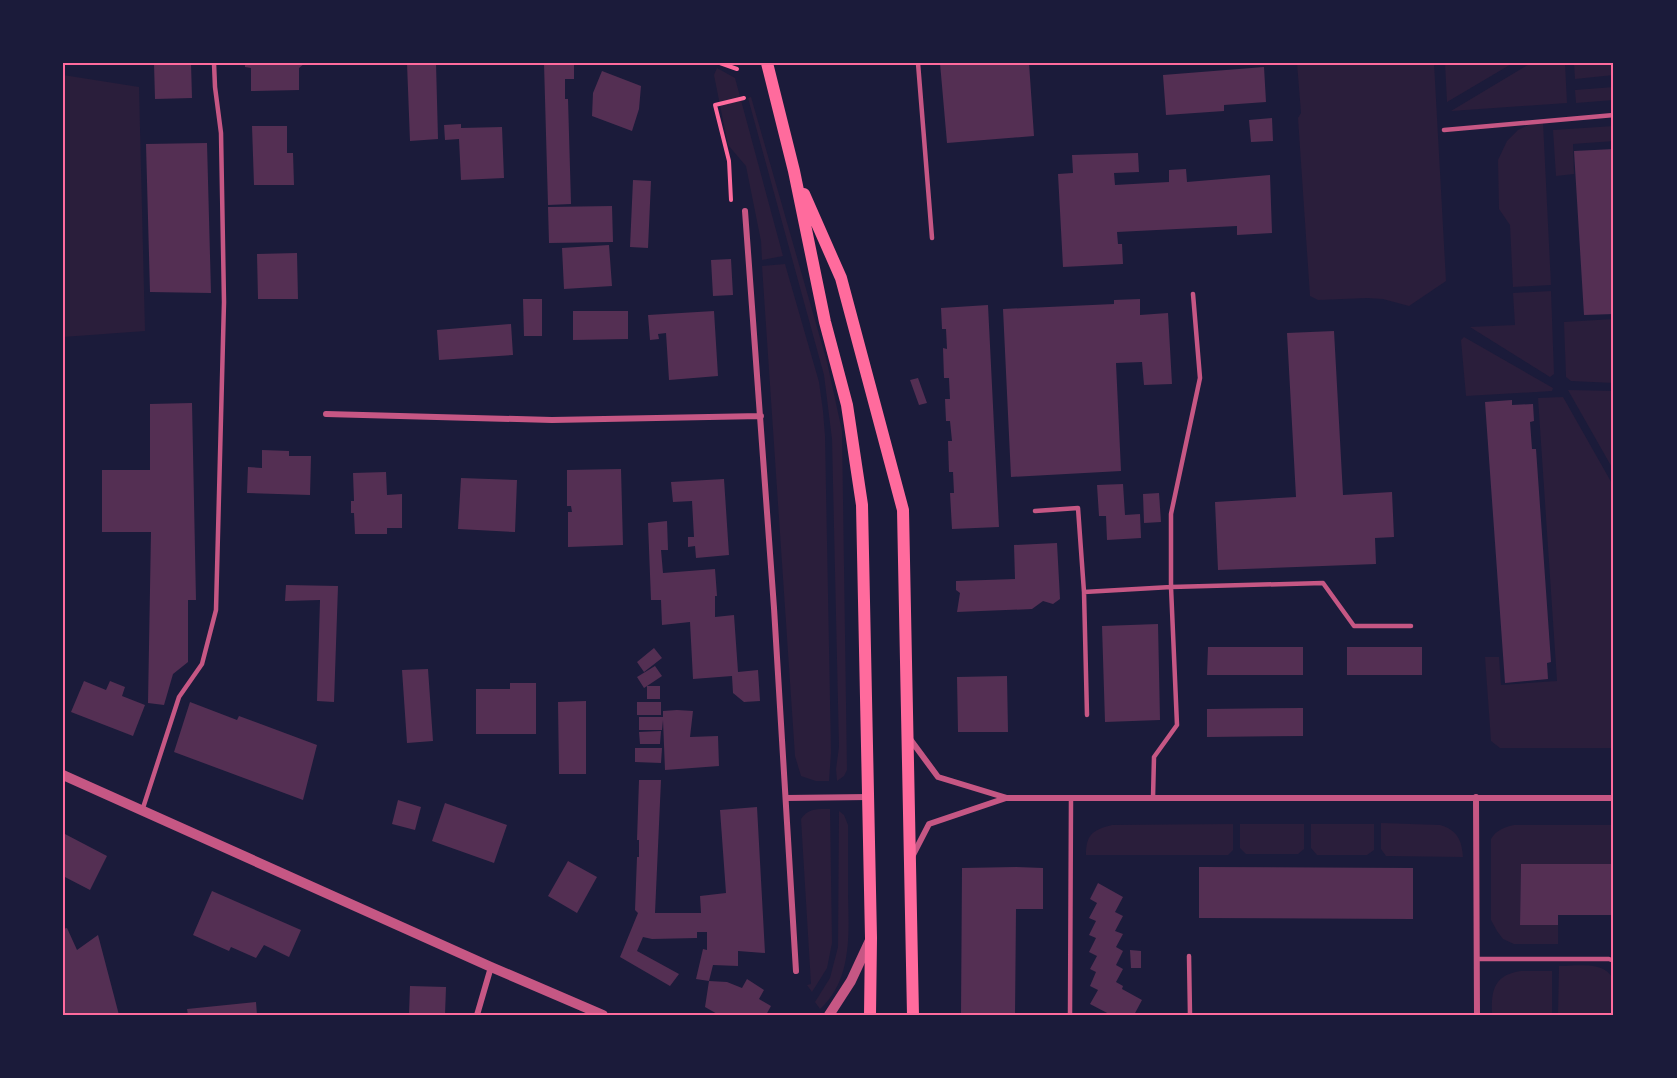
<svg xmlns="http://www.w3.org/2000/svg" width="1677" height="1078" font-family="Overpass,sans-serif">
  <rect width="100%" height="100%" fill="#1b1b3a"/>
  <!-- green -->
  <path fill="#2a1e3b" d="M1297 63H1434L1446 281 1409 306 1383 299 1367 298 1318 300 1310 296 1298 118 1301 113Z
    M1445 63H1513L1447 102Z
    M1531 63H1565L1567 103 1451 111Z
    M1574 63H1614V75L1575 79Z
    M717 68 735 78 783 256 762 260 761 241 746 166 728 145 714 75Z
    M63 75 139 87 145 331 63 337Z
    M1614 87V100L1576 103 1575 90Z
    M751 97 827 362 842 431 847 770 844 776 837 781 836 769 839 747 832 439 824 375 748 98Z
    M1543 122 1551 285 1513 287 1510 225 1499 209 1498 160 1507 141 1518 130 1530 124Z
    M1614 126V141L1573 144 1574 174 1556 176 1553 130Z
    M785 264 819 382 823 411 825 436 831 753 829 781H816L801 776 795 756 762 266Z
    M1551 291 1554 374 1550 377 1470 327 1515 325 1513 293Z
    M1614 319V383L1571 381 1566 377 1564 322Z
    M1464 337 1553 388 1552 391 1466 396 1461 340Z
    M1568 390 1614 391V471Z
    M1563 397 1614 487V748H1500L1491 741 1485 657H1499L1501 685 1557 681 1538 398Z
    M830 809 832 943 827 968 812 992 807 985 811 984 801 819C808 808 818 809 830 809Z
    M839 811 844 815 848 825C848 848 848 872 848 895 849 935 852 980 820 1009L815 1002 830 978 838 947Z
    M1381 823 1440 825C1457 830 1462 840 1463 857L1386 856 1381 849Z
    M1233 824V850L1228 855H1086C1086 834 1093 830 1112 825Z
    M1240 824H1304V849L1298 854H1246L1240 848Z
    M1311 824H1374V850L1367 855H1317L1311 848Z
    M1514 825H1614V864H1521L1520 924 1558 925V944H1514L1503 939 1497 931 1491 920V839C1496 830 1505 827 1514 825Z
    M1559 966C1576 966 1608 960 1614 982 1616 990 1614 1002 1614 1011L1612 1015H1558Z
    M1521 971H1552V1013L1492 1015C1491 990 1494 975 1521 971Z"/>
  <!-- building -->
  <path fill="#542f53" d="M154 63H191L192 98 155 99Z
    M245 63H305L299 68V90L251 91V68L245 67Z
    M407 63H436L438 139 410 141Z
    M544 63H574V79H565V99H568L571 204 548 205Z
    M940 63H1029L1034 136 947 143Z
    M1264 67 1266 102 1224 105V111L1166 115 1163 75Z
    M602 71 641 86 639 109 632 131 592 116 593 93Z
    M1272 118 1273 141 1251 142 1249 120Z
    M461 124V128L502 127 504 178 461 180 459 139 445 140 444 125Z
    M252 126H287V153H293L294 185H254Z
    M207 143 211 293 150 292 146 144Z
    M1614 149V314L1584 315 1574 151Z
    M1138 153 1139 172 1114 173 1115 185 1169 182V170L1186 169 1187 182 1270 175 1272 233 1237 235V226L1117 232 1118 244H1122L1123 264 1063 267 1058 174 1073 173 1072 155Z
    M633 180 651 181 648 248 630 247Z
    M612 206 613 242 549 243 548 207Z
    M609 245 612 286 564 289 562 248Z
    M297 253 298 299H258L257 254Z
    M731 259 733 295 713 296 711 260Z
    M523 299H542V336H524Z
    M1140 299V315L1168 313 1172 384 1144 385 1142 362 1116 363 1121 471 1011 477 1003 309 1114 304V300Z
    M988 305 999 527 952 529 950 493H954L953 472H949L948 441H952L950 421H946L945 399H950L949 378H944L943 348 947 349 946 329H942L941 308Z
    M573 311H628V339L573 340Z
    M714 311 718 376 669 380 666 333 658 334 659 339 650 340 648 315Z
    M511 324 513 355 439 360 437 330Z
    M1334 331 1343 495 1392 492 1394 537 1375 538 1376 564 1218 570 1215 502 1296 497 1287 333Z
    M918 378 927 403 919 405 910 380Z
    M1512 400V405L1533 404 1534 421 1530 422 1532 449H1536L1551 662 1547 663 1548 679 1505 683 1485 402Z
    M192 403 196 600H188V662L173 674 164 705 148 703 151 532H102V470H150V404Z
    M262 450 289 451V456H311L310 495 247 493 248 467 262 468Z
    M621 469 623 545 568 547V512H572L571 506H567V470Z
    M386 472 387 495 402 494V528H387V534H355L354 513H351V501H354L353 473Z
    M461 478 517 480 515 532 458 529Z
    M724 479 729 555 696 558 695 546 688 547V537H694L692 501 673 502 671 482Z
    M1123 484 1125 515 1140 514 1141 538 1107 540 1106 516H1099L1097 485Z
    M1159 493 1161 522 1144 523 1143 494Z
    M667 521 668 550H661L663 573 715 569 717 596H715V617L734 615 738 672 758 670 760 701 744 702 733 693 732 676 693 679 690 622 662 625 661 600H651L648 523Z
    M1057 543 1060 599 1053 604 1043 601 1032 609 957 612 960 593 956 590V581L1015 579 1014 545Z
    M286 585 338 586 334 702 317 701 320 600 285 601Z
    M1158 624 1160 720 1105 722 1102 626Z
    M1208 647H1303V675H1207Z
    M1347 647H1422V675H1347Z
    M654 648 662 658 644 672 637 662Z
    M655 666 662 676 644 688 637 677Z
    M428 669 433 741 407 743 402 670Z
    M1007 676 1008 732H958L957 677Z
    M84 681 106 690 110 681 125 687 122 696 145 705 133 736 71 712Z
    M510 683H536V734H476V689H510Z
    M647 686H660V699H647Z
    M586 701V774H559L558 702Z
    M190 702 237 720 239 716 317 745 303 800 174 752Z
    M637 702H661V715H637Z
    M1303 708V736L1207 737V709Z
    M677 710 693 711 690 737 718 736 719 766 665 770 663 720 662 730H639V717H663V711Z
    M661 731 660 744H640L639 732Z
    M635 748H662L661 763 635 762Z
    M639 780H661L655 913H701L700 896 726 893 720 810 757 807 765 953 738 951V966L713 965 709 981 696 979 703 949 707 950V932H697V938L652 939 643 937 637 951 679 974 670 986 620 957 638 913 635 910 637 857H639V840H637Z
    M398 800 421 807 415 830 392 824Z
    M445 803 507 825 494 863 432 841Z
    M63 833 107 856 90 890 63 876Z
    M568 861 597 877 577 913 548 896Z
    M1521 864H1614V915H1558V925H1520Z
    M1016 867 1043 868V909H1016L1015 1015H961L962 868Z
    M1199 867 1413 868V919L1199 918Z
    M1098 883 1123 897 1115 912 1123 916 1115 931 1123 934 1116 947 1123 951 1116 965 1123 969 1116 982 1123 986 1122 989 1142 1000 1134 1015H1111L1090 1004 1098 990 1090 986 1096 972 1090 969 1097 956 1089 952 1096 938 1089 935 1096 921 1089 918 1097 903 1090 899Z
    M212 891 301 930 289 957 264 945 256 958 231 947 229 951 193 935Z
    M67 928 77 950 98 935 119 1015H63V929Z
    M1130 950 1141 951V968H1131Z
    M747 979 764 990 759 999 771 1006 766 1015H719L705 1007 709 981 727 982 742 988Z
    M410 986 446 987 445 1015H409Z
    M256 1002 257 1015H188L187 1009Z"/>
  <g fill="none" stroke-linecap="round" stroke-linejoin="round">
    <!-- path -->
    <path stroke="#ff6b9d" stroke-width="4" d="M720 63 737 69
      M731 200 729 161 715 105 744 98"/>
    <!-- service -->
    <path stroke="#c65784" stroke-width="4.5" d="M918 63 932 238
      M1444 130 1614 115
      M1035 511 1078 508 1084 592
      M1087 715 1084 592 1171 587V514L1200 378 1193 294
      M1153 798 1154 757 1177 725 1171 587 1323 583 1354 626H1411
      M142 811 179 697 202 664 216 610 224 302 221 133 215 87 214 63
      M1189 956 1190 1015
      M1478 959H1609L1614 961
      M1070 1015 1071 798"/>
    <!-- minor -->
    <path stroke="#c65784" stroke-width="6" d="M745 211 774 608 796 971
      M326 414 552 420 761 416
      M910 739 938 777 1007 798H1614
      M1476 797 1477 1015
      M786 798 868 797
      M912 857 929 824 1006 798
      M477 1015 491 967"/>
    <!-- tertiary -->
    <path stroke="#c65784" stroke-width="10" d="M63 775 491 967 603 1015
      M829 1015 851 981 871 938"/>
    <!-- secondary -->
    <path stroke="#ff6b9d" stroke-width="12" d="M767 63 794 171 825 322 847 405 862 505 871 938 870 1015
      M804 194 841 278 903 510 913 1015"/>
  </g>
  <!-- border -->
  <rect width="1677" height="1078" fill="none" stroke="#1b1b3a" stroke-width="129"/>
  <rect x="64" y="64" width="1548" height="950" fill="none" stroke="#ff6b9d" stroke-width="2"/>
</svg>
